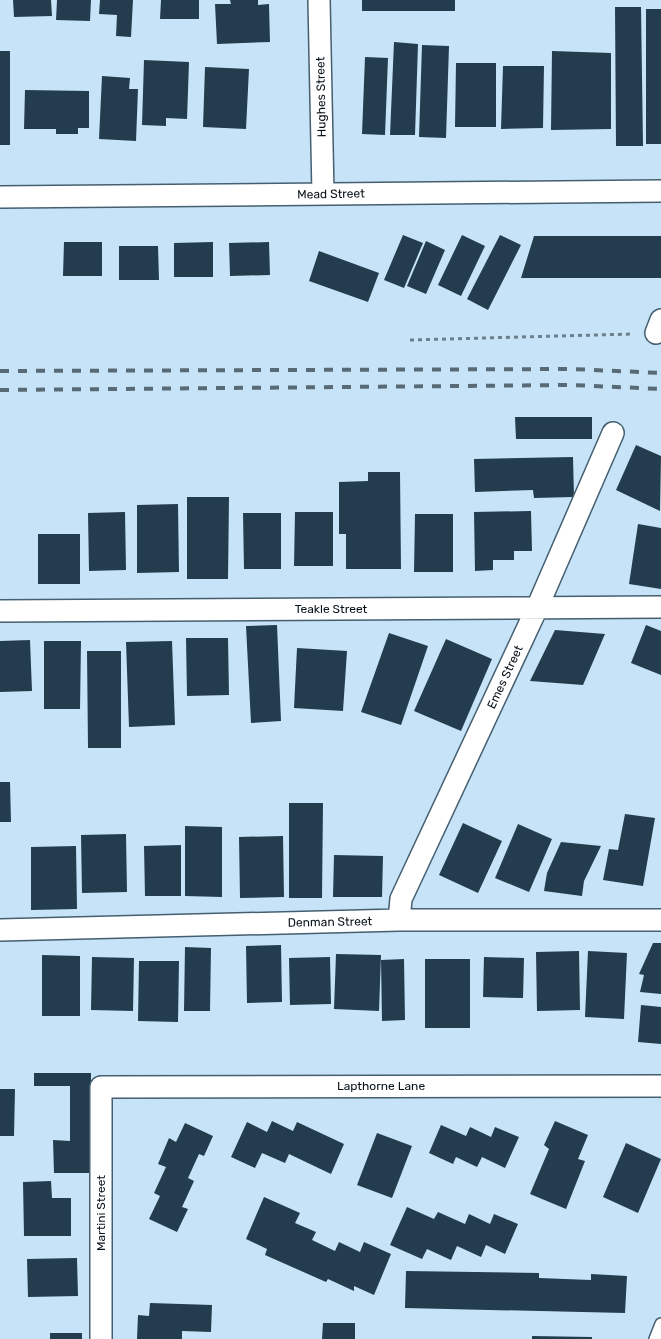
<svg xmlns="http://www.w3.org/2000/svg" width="661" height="1339" font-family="Rubik,sans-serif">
  <rect width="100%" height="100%" fill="#c6e3f7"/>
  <!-- building -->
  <path fill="#233d4e" d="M13 0H51L52 16 14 17Z
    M57 0H91L90 21 56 20Z
    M100 0H133L131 37 116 36 117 15 99 14Z
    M161 0H199V19H160Z
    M230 0H258V5L269 4 270 42 217 44 215 4H231Z
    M362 0H455V11H362Z
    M615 7H641L643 146H616Z
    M646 9H661V144H646Z
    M394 42 418 44 415 135H390Z
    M422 45 449 46 446 138 419 137Z
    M0 51H10V145H0Z
    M552 51 611 53V129L551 130Z
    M365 57 388 58 385 135 362 134Z
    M144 60 189 62 187 119 166 118V126L142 125Z
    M456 63H496V127H455Z
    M503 66H544L543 128 501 129Z
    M205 67 249 69 246 129 203 127Z
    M102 76 130 78 129 89H138L136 141 99 139Z
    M25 90 89 91V128H78V134H56V129H24Z
    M403 235 423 243 404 288 384 280Z
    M462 235 485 246 461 296 438 285Z
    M500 235 521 245 488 310 467 299Z
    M534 236H661V278H521Z
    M426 241 445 250 426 294 407 286Z
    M64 242H102V276H63Z
    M213 242V277H174V243Z
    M269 242 270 275 230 276 229 243Z
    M119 246H158L159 280H119Z
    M319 251 379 273 368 302 309 281Z
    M515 417H592V439H516Z
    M636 445 661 456 660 511 616 490Z
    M573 457 574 497 534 498 533 490 475 492 474 459Z
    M368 472H400L401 569H346V534H339V482L368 481Z
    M187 497H229L228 579H187Z
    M178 504 179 572 137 573V505Z
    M531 511 532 551H514V560H493V570L475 571 474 512Z
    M125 512 126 570 89 571 88 513Z
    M295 512H333V566H294Z
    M243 513H281V569H244Z
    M415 514H453V572H414Z
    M638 524 661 528V589L629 584Z
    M38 534H80V584H38Z
    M277 625 281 721 251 723 246 626Z
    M646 625 661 631V675L631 663Z
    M555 630 605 634 583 685 530 681Z
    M389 633 428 646 401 725 361 712Z
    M186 638H228L229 695 187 696Z
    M446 639 492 659 461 731 414 711Z
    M30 640 32 691 0 692V641Z
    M44 641H81L80 709H44Z
    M172 641 175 725 129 727 126 642Z
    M297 648 347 651 343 711 294 708Z
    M87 651H121V748H88Z
    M0 782H10L11 822H0Z
    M289 803H323L322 898H289Z
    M625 814 655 818 643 886 603 880 609 849 618 850Z
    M463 823 502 841 478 893 439 875Z
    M518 824 552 839 529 892 495 878Z
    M185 826 222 827V897L185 896Z
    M126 834 127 892 82 893 81 835Z
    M283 836 284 897 240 898 239 837Z
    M561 842 601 846 584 881 582 896 544 891 547 873Z
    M181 845V896H145L144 846Z
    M76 846 77 909 31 910V847Z
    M334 855 383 856 382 897H333Z
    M653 943H661V994L640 992 644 975 639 974Z
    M281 945 282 1002 247 1003 246 946Z
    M185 947 211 948 210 1011H184Z
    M579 951 580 1010 537 1011 536 952Z
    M588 951 627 953 624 1019 585 1017Z
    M336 954 381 955 379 1011 334 1009Z
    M42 955 80 956V1016H42Z
    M92 957 134 958 133 1011 91 1010Z
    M330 957 331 1004 290 1005 289 958Z
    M484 957 524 958 523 998 483 997Z
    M404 959 405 1020 382 1021 381 960Z
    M425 959H470V1028H425Z
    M139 961H179L178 1022 138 1021Z
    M641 1005 661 1007V1044L638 1042Z
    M34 1073H91L90 1173H54L53 1140 70 1141V1086H34Z
    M0 1089H15L14 1136H0Z
    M272 1121 293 1131 297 1122 344 1144 331 1174 289 1154 285 1163 262 1153 255 1168 231 1157 247 1122 267 1132Z
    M555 1121 588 1135 578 1159 585 1161 566 1209 530 1194 549 1149 544 1145Z
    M185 1123 213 1136 204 1156 199 1154 188 1178 194 1181 182 1207 188 1209 177 1232 149 1219 160 1196 154 1193 166 1167 158 1164 169 1138 176 1142Z
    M441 1125 466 1136 470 1127 491 1137 495 1127 519 1137 505 1168 482 1157 477 1167 456 1157 453 1164 429 1153Z
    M377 1133 412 1146 392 1198 357 1185Z
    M626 1143 661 1159 638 1213 603 1197Z
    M51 1181 52 1198H71V1236H24L23 1182Z
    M264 1197 300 1213 295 1223 316 1232 312 1240 335 1251 339 1242 360 1252 364 1242 391 1254 374 1295 354 1286V1291L328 1279 326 1282 265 1255 267 1249 246 1239Z
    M407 1207 434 1219 438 1212 465 1224 469 1214 490 1224 494 1214 518 1224 505 1254 486 1245 481 1257 457 1246 451 1260 427 1249 422 1259 390 1245Z
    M77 1258 78 1296 28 1297 27 1259Z
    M406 1271 539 1273V1278L591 1280V1274L627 1276 625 1313 405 1308Z
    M150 1303 212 1305 211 1332 182 1331V1339H137L138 1315 149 1316Z
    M323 1323H355V1339H322Z
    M50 1333H82V1339H50Z
    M532 1336 592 1337V1339H532Z"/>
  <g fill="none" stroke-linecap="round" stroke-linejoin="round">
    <!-- lane casing -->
    <g stroke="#455f70" stroke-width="14">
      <path id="lane" d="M655 1339 661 1324"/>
    </g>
    <!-- street casing -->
    <g stroke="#455f70" stroke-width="24">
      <path id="street" d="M319 0 323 194
        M0 197 661 191
        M656 333 661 320
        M0 611 661 607
        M399 920 401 899 537 608 613 433
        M0 930 399 920H661
        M101 1339V1087L661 1086"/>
    </g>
    <!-- path -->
    <path stroke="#6b7f8c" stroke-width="3" stroke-dasharray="4 4" stroke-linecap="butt" d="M410 340 632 334"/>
    <!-- lane -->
    <use href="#lane" stroke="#fff" stroke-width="11"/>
    <!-- street -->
    <use href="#street" stroke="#fff" stroke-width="21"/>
    <!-- rail -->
    <path stroke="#586a76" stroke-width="4" stroke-dasharray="9 9" stroke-linecap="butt" d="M0 371 571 369 661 373
      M0 390 571 385 661 389"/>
  </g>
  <g text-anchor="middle" stroke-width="5" stroke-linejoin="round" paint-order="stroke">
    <!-- street labels -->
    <g font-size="12" fill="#071118" stroke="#fff">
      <text transform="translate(321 97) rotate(-91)" y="4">Hughes Street</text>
      <text transform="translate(331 194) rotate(-1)" y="4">Mead Street</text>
      <text x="331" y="613">Teakle Street</text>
      <text transform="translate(505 677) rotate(-65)" y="4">Emes Street</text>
      <text transform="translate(330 922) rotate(-1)" y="4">Denman Street</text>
      <text x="381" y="1090">Lapthorne Lane</text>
      <text transform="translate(101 1213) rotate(-90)" y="4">Martini Street</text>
    </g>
  </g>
</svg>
